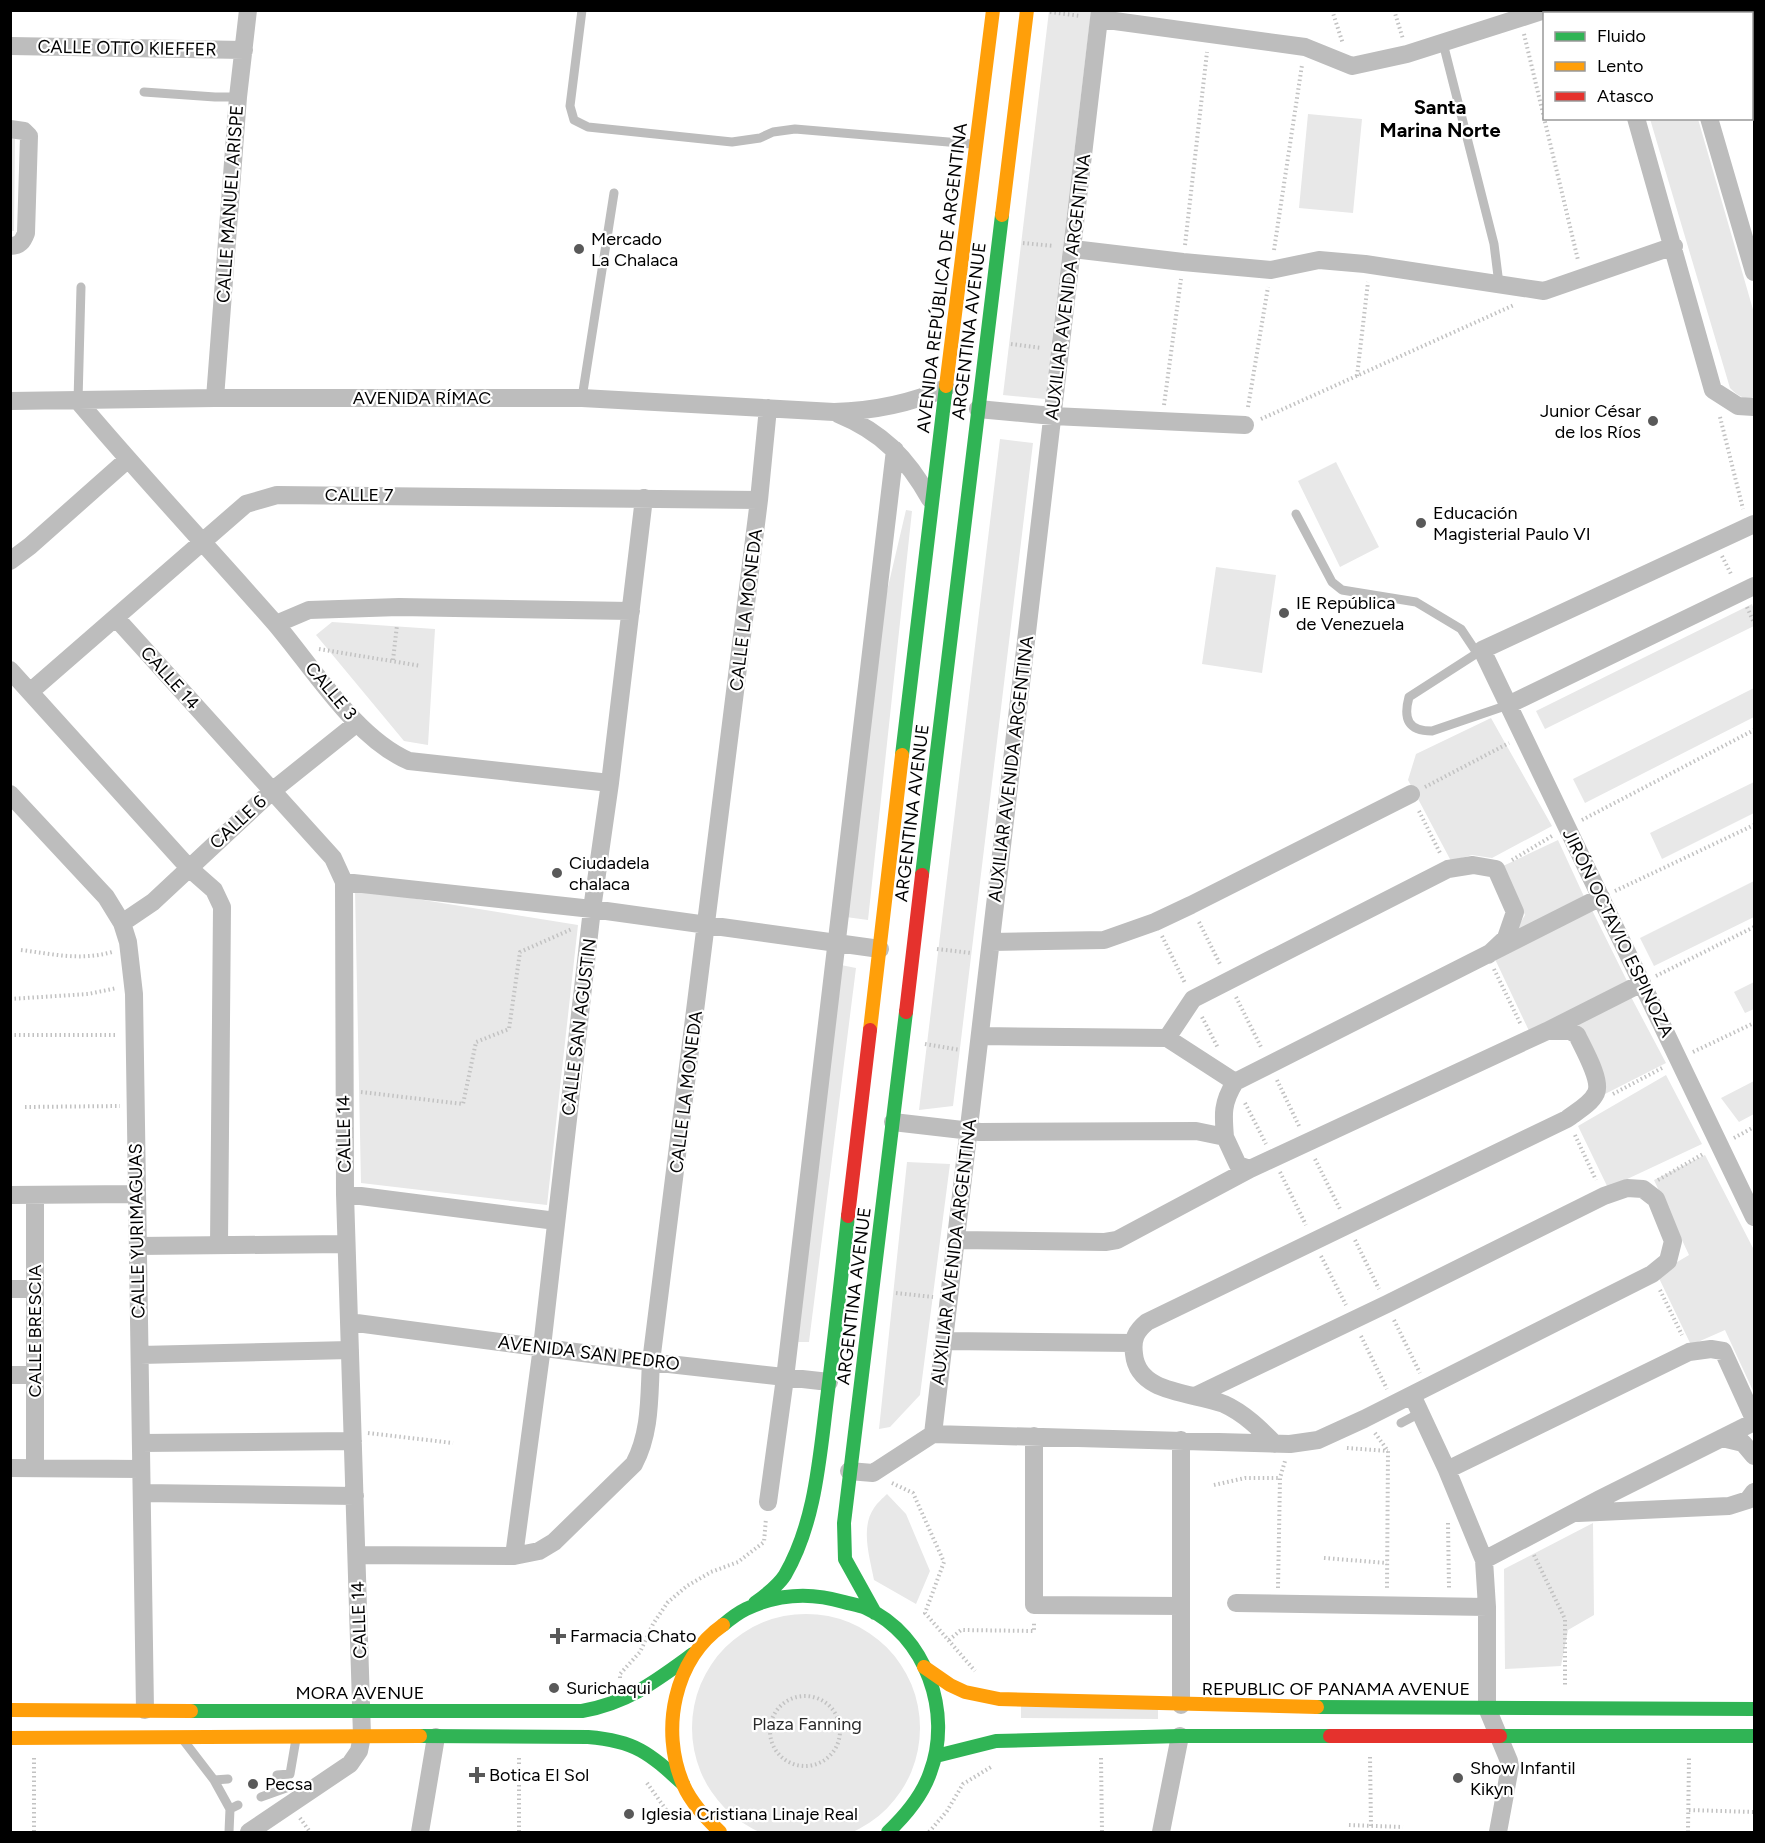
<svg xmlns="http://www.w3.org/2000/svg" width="1765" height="1843" font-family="Figtree,sans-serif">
  <rect width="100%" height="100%" fill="#fff"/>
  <!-- green -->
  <path fill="#e8e8e8" d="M1049 11H1091L1045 399 1003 395Z
    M1618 11H1667L1668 13H1619Z
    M1308 114 1362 119 1353 213 1299 208Z
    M1650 119H1698L1754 313V397C1745 401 1737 395 1730 388Z
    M10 136H15L14 231H11Z
    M1000 439 1033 443 953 1106 919 1110Z
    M1336 462 1379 547 1340 567 1298 481Z
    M906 510 912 511 868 920 846 917 884 604Z
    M1216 567 1276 575 1262 673 1202 664Z
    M1752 604 1754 610V626L1545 729 1536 711Z
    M332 622 435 629 428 745 404 741 316 635Z
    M1754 688V717L1585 803 1573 779Z
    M1491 718 1552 826 1492 858 1472 855 1451 861 1408 780 1416 754Z
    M1754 782V813L1662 859 1650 833Z
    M1558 840 1587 903 1512 937 1525 915 1503 866Z
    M1754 881V917L1654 966 1640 938Z
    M355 889 578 925 547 1205 361 1183Z
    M1592 910 1629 985 1530 1033 1494 957Z
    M841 965 856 968 809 1342H795Z
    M1754 982V1009L1745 1013 1734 992Z
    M1630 995 1666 1063 1605 1094 1575 1023Z
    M1666 1075 1702 1144 1608 1188 1578 1126Z
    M1754 1081V1114L1739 1122 1721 1098Z
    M1705 1155 1754 1250V1393L1725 1330 1691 1345 1657 1274 1689 1255 1654 1180Z
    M907 1162 950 1164 920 1395 890 1427 879 1429Z
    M887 1494 906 1514 930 1571 916 1604 874 1580C870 1558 860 1528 874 1508 877 1503 883 1498 887 1494Z
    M1593 1523 1594 1615 1568 1630 1561 1666 1505 1669 1504 1569Z
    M692 1728a114 114 0 1 1 228 0a114 114 0 1 1-228 0Z
    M1021 1704 1158 1705V1719L1021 1718Z"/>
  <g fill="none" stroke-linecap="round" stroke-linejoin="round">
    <!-- path -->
    <path stroke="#c2c2c2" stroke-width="4" stroke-dasharray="1.5 3" stroke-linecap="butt" d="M1332 10 1343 44
      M1394 10 1403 39
      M1050 12 1081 16
      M1524 34 1578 260
      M1752 42 1754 45
      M1752 100 1754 99
      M1023 243 1054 246
      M1185 245 1207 52
      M1274 250 1302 65
      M1011 344 1042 348
      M1357 376 1368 282
      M1164 405 1181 279
      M1248 407 1268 287
      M1720 417 1743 509
      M1261 419 1514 305
      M1722 556 1732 576
      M1747 607 1754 623
      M319 649 421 666
      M393 660 397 625
      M1425 787 1509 743
      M1419 811 1441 855
      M1582 820 1754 730
      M1512 860 1552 836
      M1615 891 1754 825
      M1199 922 1221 966
      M1162 936 1185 983
      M937 949 971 953
      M21 950C53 954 80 961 112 952
      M1494 969 1521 1025
      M1656 976 1754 927
      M1236 997 1262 1049
      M10 999 88 994 117 988
      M1202 1017 1218 1048
      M10 1035H118
      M925 1044 960 1050
      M1693 1052 1754 1023
      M1277 1080 1300 1128
      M361 1092 463 1104 476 1042 509 1029 520 952 572 929
      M1613 1094 1662 1068
      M1245 1103 1266 1144
      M25 1107 120 1106
      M1575 1135 1596 1180
      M1734 1138 1754 1127
      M1315 1159 1340 1209
      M1280 1172 1306 1225
      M1658 1180 1703 1154
      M1355 1240 1379 1289
      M1321 1256 1346 1305
      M1660 1290 1682 1335
      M896 1293 933 1297
      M1394 1320 1420 1373
      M1361 1336 1387 1389
      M368 1433 453 1443
      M1375 1433 1388 1451 1387 1589
      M1347 1448 1388 1451
      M892 1483 913 1493 944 1562 925 1613 975 1671
      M1214 1485 1245 1478H1280
      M1448 1523 1449 1588
      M1534 1555 1565 1619V1687
      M1324 1558 1387 1563
      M1278 1588 1280 1478 1285 1461
      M949 1640 961 1630 1034 1631V1623
      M620 1678V1674L640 1652 653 1624 668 1602 687 1586 711 1572 738 1562 764 1542 766 1518
      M770 1731a35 35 0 1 1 70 0a35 35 0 1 1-70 0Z
      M1370 1757 1371 1826
      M34 1758V1832
      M519 1758V1832
      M1101 1758 1102 1832
      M647 1783 667 1811
      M1689 1810 1754 1812
      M300 1818 310 1832
      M1349 1825 1403 1827
      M929 1832 947 1811 963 1784 991 1767
      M1688 1832 1689 1758"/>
    <!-- lane -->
    <path stroke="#bdbdbd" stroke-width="9" d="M582 10 570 106 574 120 588 127 732 142 760 138 773 132 795 129 972 144
      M1443 43 1494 244 1499 284
      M144 92 215 97H238
      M582 398 614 193
      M78 401 81 287
      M1296 514 1332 582 1342 590 1416 602 1461 629 1477 653
      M1482 650 1409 697C1403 719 1408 731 1432 731L1508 705
      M1401 1423 1420 1413
      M184 1741 214 1780 228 1779
      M277 1775 290 1774 296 1739
      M214 1780 230 1809
      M261 1797 289 1787
      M229 1832 230 1809 238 1805"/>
    <!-- street -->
    <path stroke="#bdbdbd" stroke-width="18" d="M1605 10 1606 14
      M1676 10 1677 14
      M1100 19 1305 47 1352 66 1407 54 1545 10
      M10 46 244 50
      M1636 118 1713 390 1738 406 1754 407
      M1709 118 1754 272
      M10 129 24 131 29 136 26 233C23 241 20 246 10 246
      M1073 249 1183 262 1271 270 1319 260 1365 264 1544 291 1674 246
      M215 398 238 97 248 10
      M10 401 215 398H582L834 412C874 411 909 404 946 388
      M78 401C141 476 209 548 274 622 312 666 355 738 409 761L610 783
      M978 409 1053 416 1245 425
      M838 414C882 432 907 458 930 499
      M1754 524 1482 650 1754 1217
      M10 561 30 546 127 460
      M116 618 333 858 344 882 345 1194 362 1736 359 1751 350 1764 249 1832
      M276 624 309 610 399 607 631 611
      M10 670 189 868 214 890 222 907 219 1245
      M31 691 246 504 277 495 759 500
      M1508 705 1754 586
      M10 794 106 897 122 923 128 942 134 994 145 1710
      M344 882 592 909 880 949
      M122 923 153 902 272 791 357 723
      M991 942 1104 940 1155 922 1191 905 1411 794
      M980 1036 1167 1038 1235 1082
      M1167 1038 1193 999 1448 869 1473 865 1496 869 1515 912 1506 938 1488 955
      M893 1122 980 1132 1196 1131 1225 1137 1238 1165 1250 1169 1547 1031 1642 983
      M1225 1137C1223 1114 1222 1103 1235 1082L1601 897
      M345 1194 556 1221
      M10 1195 137 1194
      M957 1240 1105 1242 1117 1240 1250 1169
      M138 1246 346 1244
      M10 1289H35
      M349 1322 651 1362 829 1382
      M944 1341 1133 1343
      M140 1355 350 1350
      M10 1375H35
      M1412 1395 1447 1470 1484 1560 1600 1499 1754 1422
      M933 1434 1290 1444 1318 1440 1364 1419 1652 1274 1668 1261 1673 1241 1656 1199 1643 1189 1627 1188 1604 1196 1387 1304 1197 1395
      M1034 1436V1605L1181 1606
      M1722 1438 1743 1443 1754 1456
      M141 1443 353 1441
      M1275 1444C1260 1429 1244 1413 1224 1404 1194 1392 1138 1395 1134 1354 1132 1339 1136 1331 1147 1322L1567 1119C1576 1112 1591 1104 1596 1093 1602 1080 1583 1048 1577 1035L1570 1031H1547
      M10 1468 141 1469
      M35 1468V1195
      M1447 1470 1689 1352 1711 1349 1723 1351 1754 1419
      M849 1471 873 1473 933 1434 1100 10
      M142 1493 355 1496
      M768 1502 785 1378 895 450
      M1578 1513 1729 1506 1748 1500 1754 1492
      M357 1555 514 1556 539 1551 554 1542 634 1464C651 1432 649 1396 651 1362L759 500 768 408
      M514 1556 542 1347 592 909 610 783 644 498
      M1484 1560 1487 1607V1708L1509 1761 1510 1767 1498 1832
      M1236 1603 1487 1607
      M1181 1705V1440
      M420 1832 436 1737
      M1161 1832 1180 1736"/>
    <!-- fast -->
    <path stroke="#30b455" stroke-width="14" d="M902 755 946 386
      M922 875 1002 215
      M755 1603C766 1595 778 1586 785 1575 814 1525 819 1464 826 1407 834 1343 841 1280 848 1216
      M875 1613 845 1559 844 1523 906 1012
      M723 1625C730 1619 738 1613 746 1609 777 1594 811 1592 844 1602 851 1604 859 1605 866 1608 926 1635 953 1713 930 1773 922 1796 906 1815 888 1832
      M1317 1707 1754 1709
      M191 1711H582C628 1703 656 1681 693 1654
      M420 1736 588 1737C636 1741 649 1753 683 1784
      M1500 1736H1754
      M936 1756 996 1741 1180 1736H1330"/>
    <!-- slow -->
    <path stroke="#ff9f0a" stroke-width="14" d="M1002 215 1027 10
      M946 386 993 10
      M870 1030 902 755
      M924 1667 950 1685 965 1692 999 1699 1317 1707
      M10 1710 191 1711
      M10 1738 420 1736
      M720 1832C706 1818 691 1803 683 1784 660 1730 674 1659 723 1625"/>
    <!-- jam -->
    <path stroke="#e5322d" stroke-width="14" d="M906 1012 922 875
      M848 1216 870 1030
      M1330 1736H1500"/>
  </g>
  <!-- markers -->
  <g fill="#595959" stroke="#fff" stroke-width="2">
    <circle cx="579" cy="249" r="6"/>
    <circle cx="1653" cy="421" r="6"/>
    <circle cx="1421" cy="523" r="6"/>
    <circle cx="1284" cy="613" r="6"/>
    <circle cx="557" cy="873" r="6"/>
    <path d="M555 1627h6v6h6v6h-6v6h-6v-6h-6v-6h6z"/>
    <circle cx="554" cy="1688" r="6"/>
    <path d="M474 1766h6v6h6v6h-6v6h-6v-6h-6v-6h6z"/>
    <circle cx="1458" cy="1778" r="6"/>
    <circle cx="253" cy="1784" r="6"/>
    <circle cx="629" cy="1814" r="6"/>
  </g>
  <g text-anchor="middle" stroke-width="4.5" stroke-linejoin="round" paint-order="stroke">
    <!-- street labels -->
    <g font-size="18" fill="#000" stroke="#fff">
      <text transform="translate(127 48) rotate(1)" y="6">CALLE OTTO KIEFFER</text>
      <text transform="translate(230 204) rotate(-86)" y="6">CALLE MANUEL ARISPE</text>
      <text transform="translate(942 278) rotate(-83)" y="6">AVENIDA REPÚBLICA DE ARGENTINA</text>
      <text transform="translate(1068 287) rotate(-83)" y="6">AUXILIAR AVENIDA ARGENTINA</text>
      <text transform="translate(969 331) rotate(-83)" y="6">ARGENTINA AVENUE</text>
      <text x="422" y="404">AVENIDA RÍMAC</text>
      <text x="359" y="501">CALLE 7</text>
      <text transform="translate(746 610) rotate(-83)" y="6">CALLE LA MONEDA</text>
      <text transform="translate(170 678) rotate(48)" y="6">CALLE 14</text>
      <text transform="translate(331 691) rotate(50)" y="6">CALLE 3</text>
      <text transform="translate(1011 769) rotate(-83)" y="6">AUXILIAR AVENIDA ARGENTINA</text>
      <text transform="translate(912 813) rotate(-83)" y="6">ARGENTINA AVENUE</text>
      <text transform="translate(238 822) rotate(-43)" y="6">CALLE 6</text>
      <text transform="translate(1618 933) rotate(64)" y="6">JIRÓN OCTAVIO ESPINOZA</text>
      <text transform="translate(579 1027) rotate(-83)" y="6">CALLE SAN AGUSTIN</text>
      <text transform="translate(686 1092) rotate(-83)" y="6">CALLE LA MONEDA</text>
      <text transform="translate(344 1134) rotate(-91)" y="6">CALLE 14</text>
      <text transform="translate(137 1231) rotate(-91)" y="6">CALLE YURIMAGUAS</text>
      <text transform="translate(954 1252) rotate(-83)" y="6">AUXILIAR AVENIDA ARGENTINA</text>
      <text transform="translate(854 1296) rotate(-83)" y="6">ARGENTINA AVENUE</text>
      <text transform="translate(35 1331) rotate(-90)" y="6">CALLE BRESCIA</text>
      <text transform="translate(589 1353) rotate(7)" y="6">AVENIDA SAN PEDRO</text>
      <text transform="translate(359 1620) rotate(-92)" y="6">CALLE 14</text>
      <text x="1336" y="1695">REPUBLIC OF PANAMA AVENUE</text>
      <text x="360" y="1699">MORA AVENUE</text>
    </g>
    <!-- poi labels -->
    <g font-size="18" fill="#000" stroke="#fff" text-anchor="start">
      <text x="591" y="245">Mercado<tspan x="591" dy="21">La Chalaca</tspan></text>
      <text x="1641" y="417" text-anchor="end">Junior César<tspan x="1641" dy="21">de los Ríos</tspan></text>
      <text x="1433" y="519">Educación<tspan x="1433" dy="21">Magisterial Paulo VI</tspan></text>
      <text x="1296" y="609">IE República<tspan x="1296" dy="21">de Venezuela</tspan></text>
      <text x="569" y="869">Ciudadela<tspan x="569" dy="21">chalaca</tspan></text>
      <text x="570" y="1642">Farmacia Chato</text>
      <text x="566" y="1694">Surichaqui</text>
      <text x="1470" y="1774">Show Infantil<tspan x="1470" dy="21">Kikyn</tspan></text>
      <text x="489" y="1781">Botica El Sol</text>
      <text x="265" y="1790">Pecsa</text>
      <text x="641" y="1820">Iglesia Cristiana Linaje Real</text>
    </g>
    <!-- park labels -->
    <g font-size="18" fill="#2c2c2c" stroke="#fff">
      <text x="807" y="1730">Plaza Fanning</text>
    </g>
    <!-- neighbourhood labels -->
    <g font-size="20" font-weight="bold" fill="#000" stroke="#fff">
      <text x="1440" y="114">Santa<tspan x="1440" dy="23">Marina Norte</tspan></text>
    </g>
  </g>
  <!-- border -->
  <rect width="1765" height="1843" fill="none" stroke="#000000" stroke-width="24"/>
  <!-- legend -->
  <rect x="1543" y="12" width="210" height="108" fill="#ffffff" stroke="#999999" stroke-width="1.5"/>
  <rect x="1555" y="32" width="30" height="9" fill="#30b455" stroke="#999999" stroke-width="1.5"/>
  <text x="1597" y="42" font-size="18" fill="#000000">Fluido</text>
  <rect x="1555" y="62" width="30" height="9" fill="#ff9f0a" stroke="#999999" stroke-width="1.5"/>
  <text x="1597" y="72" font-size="18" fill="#000000">Lento</text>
  <rect x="1555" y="92" width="30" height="9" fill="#e5322d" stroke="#999999" stroke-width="1.5"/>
  <text x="1597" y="102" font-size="18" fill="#000000">Atasco</text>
</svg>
